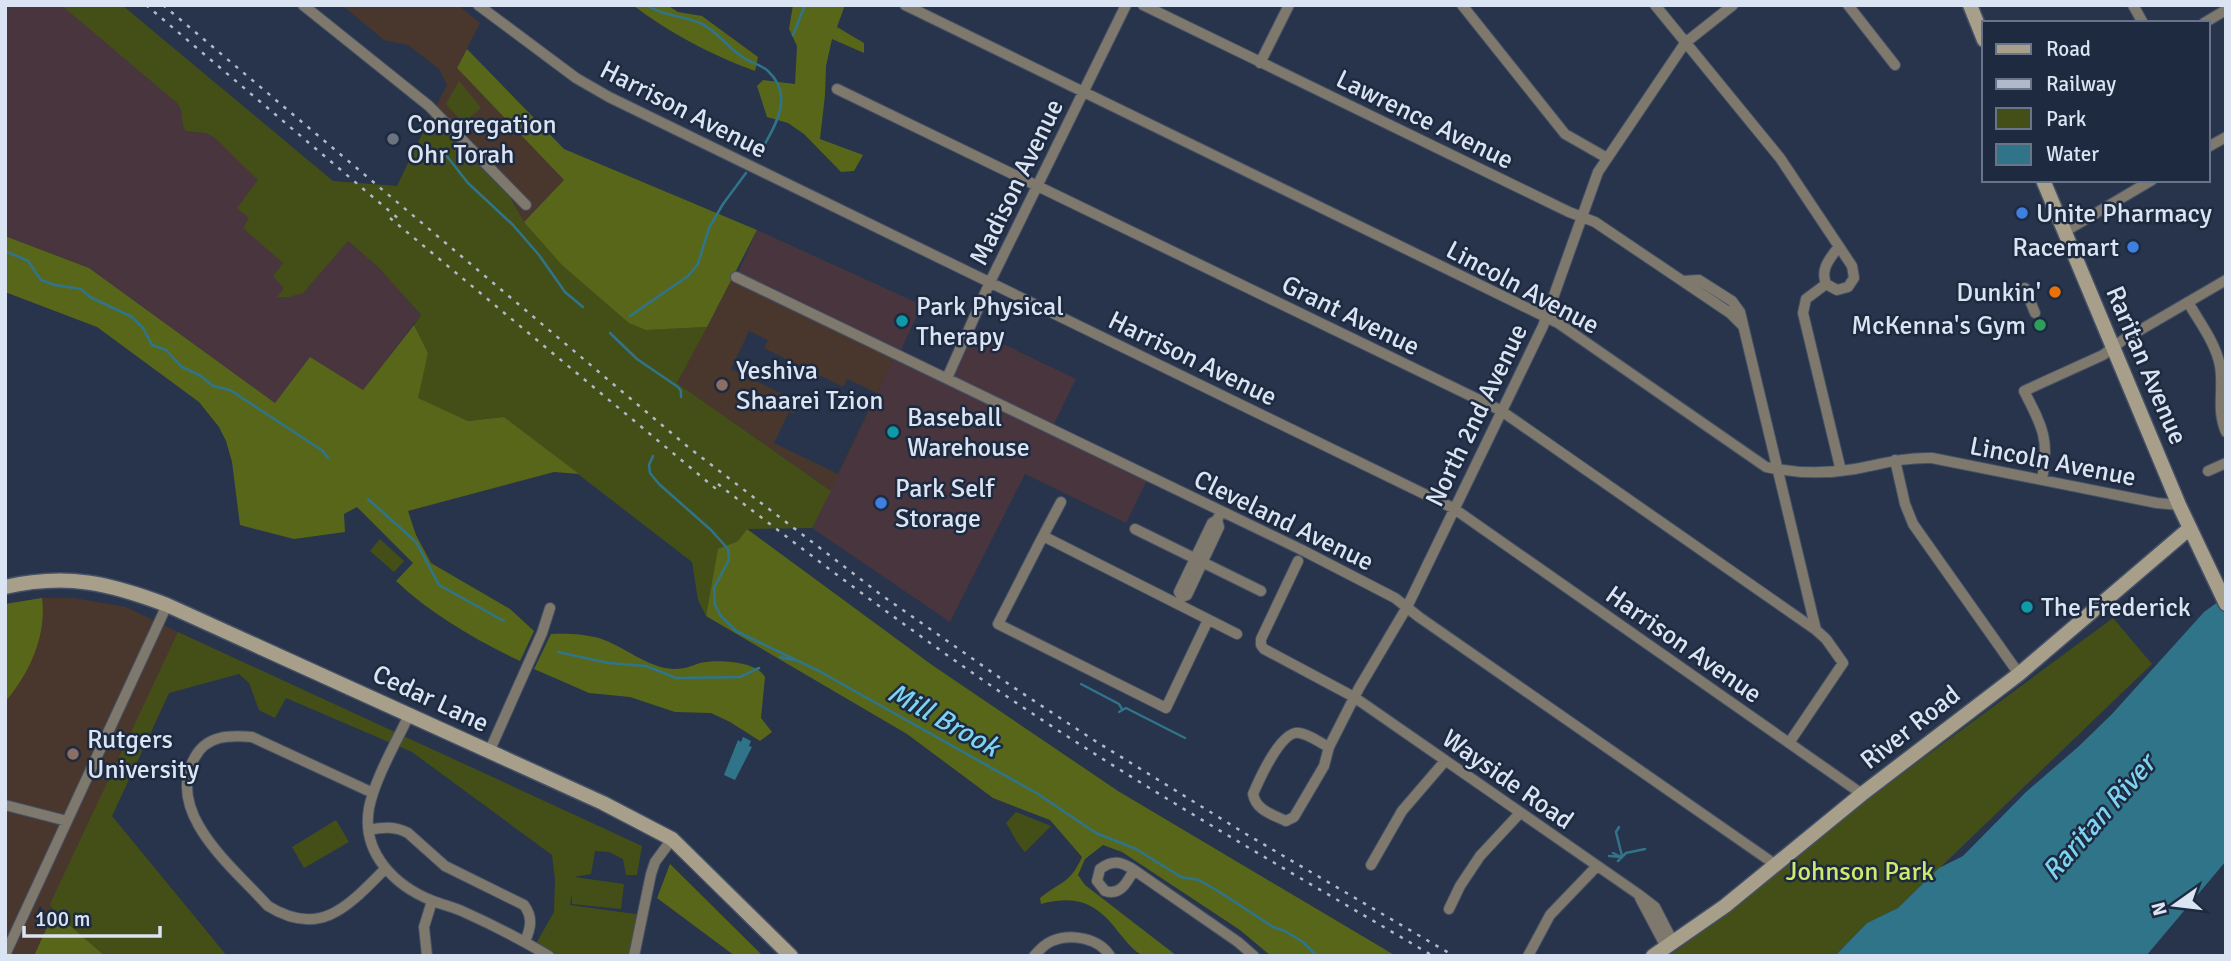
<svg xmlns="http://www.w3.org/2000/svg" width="2231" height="961" font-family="Signika,sans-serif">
  <rect width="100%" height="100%" fill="#27344b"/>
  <!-- industrial -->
  <path fill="#48353e" d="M5 5H72L378 267 421 315 363 390 275 403 89 268 5 236Z
    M757 230 922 305 901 350 947 372 970 328 1076 379 1053 426 1148 478 1126 523 1025 474 950 622 812 528 896 354 736 277Z"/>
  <!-- education -->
  <path fill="#49372e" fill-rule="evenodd" d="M342 5H458L480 23 457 68 564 180 524 222 510 197 431 116 447 85 439 69 408 45 384 40Z
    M734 275 896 354 831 491 677 383ZM749 331 768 340 764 348 843 387 847 379 877 393 838 474 774 443 789 412 794 414 799 402 731 369Z
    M42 598H74L126 607 178 632 169 693 112 816 227 956H5V604Z"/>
  <!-- green -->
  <path fill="#444f17" d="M61 5H122L333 181 397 186 431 116 510 197 524 222 646 330 707 327 677 383 831 491 812 528 747 529 738 541 719 549 706 616 698 600 692 562 504 417 468 421 417 398 428 353 414 325 421 315 378 267 348 241 303 293 289 297H277L284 288 273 276 283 263 243 228 249 218 237 208 258 180 215 138 206 133 186 131C179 121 186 113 176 102Z
    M459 81 481 108 463 123 446 104Z
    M380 539 404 561 394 572 370 551Z
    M2113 618 2152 664 1898 908 1867 923 1835 956H1669L1725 914 1860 805Z
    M178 632 642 846 637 875H626L623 859 609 852 595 851 591 874 574 877 624 884 621 909 572 904V894L570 905 642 915 634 956H549L534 947 554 912 555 879 552 855 412 752 286 698 275 718 259 710 249 683 239 674 169 693 112 816 227 956H105L54 912 50 904Z
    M1016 812 1051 826 1025 852C1014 840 1014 835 1006 823Z
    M336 820 349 842 304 868 292 847Z"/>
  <!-- forest -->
  <path fill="#586619" d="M633 5H667L678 12 702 16 758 57 755 71C714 56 667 32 633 5Z
    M793 5H845L837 27 864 43V53L832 39 826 66 825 95 820 139 863 155 854 171 841 172 804 134 788 123 767 117 757 86 763 80 795 84 797 46 789 29Z
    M467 49 564 149 757 230 707 327 646 330 629 323 562 265 524 222 564 180 457 68Z
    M5 236 89 268 275 403 310 357 363 390 414 325 428 353 418 398 468 421 504 417 579 474 554 472 408 511 416 535 431 563 510 609 534 631 520 661C476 640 432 615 396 581L413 563 357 507 344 514 345 532 294 539 240 525 232 462 226 441 219 427 199 402 97 327 5 292Z
    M747 529 932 665 1118 791 1396 956H1271L1240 930 1122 852 1103 845 1085 859 1078 875 1085 885 1177 956C1168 956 1153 959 1144 956 1134 952 1127 942 1120 934 1098 904 1078 894 1041 904L1040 898C1062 880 1069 885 1082 857L1050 820 993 798 907 734 706 616 718 549 738 541Z
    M42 598C47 636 29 674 5 702V604Z
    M551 634C566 633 585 634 599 638 624 646 647 668 674 669 685 669 691 666 700 663 717 659 757 661 765 677L761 718 772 732 760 741 730 722 711 713 675 712 630 697 589 693 534 669Z
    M670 864 763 956H735L657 898Z
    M54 912 105 956H34Z"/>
  <!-- water -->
  <path fill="#30748a" d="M2226 596V861L2146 956H1835L1867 923 1898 908 1939 868 1963 856 2026 792 2078 747 2112 714 2204 612Z
    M743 737 751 741 749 746 752 747 735 780 724 775 738 740 741 742Z"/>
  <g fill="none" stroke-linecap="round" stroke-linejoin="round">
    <!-- stream -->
    <path stroke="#30748a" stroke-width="2.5" d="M646 5C665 17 683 15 702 24 717 31 729 49 744 58 751 63 762 65 768 71 797 98 772 130 757 158
      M793 35 805 5
      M442 150 468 183 513 225 539 255 565 292 583 307
      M5 251 28 261 41 280 55 285 81 289 90 297 132 317 143 328 152 345 166 350 182 367 201 376 213 386 230 390 323 451 328 458
      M630 316 688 276 698 264 709 228 723 204 746 173
      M610 333 637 359 678 387 681 391V397
      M653 456 649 465 650 473 659 484 711 530 728 549 729 560 714 588 715 605 721 616 736 631 819 671 1038 794 1096 833 1136 849 1181 877 1199 880 1218 891 1273 927 1285 931 1303 942 1317 956
      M368 499 416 542 439 585 504 621
      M558 652 608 663 646 666 676 678 740 677 759 668
      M780 657 794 660
      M1081 684 1119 704 1122 709
      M1119 712 1126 708 1185 738
      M1619 827 1616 832 1622 856
      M1613 853 1621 857
      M1609 856 1621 857
      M1618 861 1626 853 1645 849"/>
    <!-- street casing -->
    <g stroke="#445066" stroke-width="12">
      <path id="street" d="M303 5 429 106 526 205
        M478 5 576 78 609 97 1453 508 1862 794
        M905 5 1558 323 1766 467C1794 473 1826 474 1855 469 1881 464 1905 457 1932 458L2157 503 2179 505
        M1143 5 1569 212 1595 222 1730 313 1742 325
        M1462 5 1565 134 1607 158
        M1655 5 1780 158 1852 266 1854 278 1848 287 1837 290 1826 284C1820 268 1830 259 1839 246
        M1848 5 1895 65
        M2133 5 2143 23
        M2204 23 2226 10
        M1260 63 1289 5
        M837 89 1500 410 1816 630
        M2208 147 2226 137
        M2064 232 2152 180
        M736 277 1302 550 1395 598 1419 617 1776 865
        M1683 281 1699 280 1732 301 1740 312 1816 630 1826 639 1843 663 1789 743
        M1826 284 1806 299 1803 313 1841 471
        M2025 288 2035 313
        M2188 302C2199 322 2216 343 2220 366 2224 391 2216 409 2226 432
        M947 378 990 282 1126 5
        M1895 460 1905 504 1913 524 2019 674
        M2208 471 2226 463
        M2042 479C2050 439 2042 426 2024 391L2103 355 2123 340 2226 280
        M1061 502 1043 536 1237 634
        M1217 520 1219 527 1187 595 1182 597 1179 592 1212 523 1217 520 1221 512
        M1135 529 1261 591
        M1043 536 998 624 1166 708 1208 620
        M1298 561 1261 639V645L1264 649 1354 697 1638 894 1655 907 1673 942
        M409 715C396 743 375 778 369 808 361 853 395 886 433 901 443 905 454 907 464 912 493 925 522 940 549 956
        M1329 747C1320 743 1309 734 1299 733 1281 730 1259 780 1253 794 1256 810 1271 814 1286 821L1294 817 1324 766 1329 747 1359 688 1407 607 1543 326 1598 172 1685 43 1733 5
        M489 752 542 633 550 608
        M373 793 252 737C230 735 207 735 195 757 163 813 234 868 268 906 321 939 349 905 385 869
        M5 805 67 821
        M369 830C383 827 395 826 408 833L445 866 524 905C533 917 531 928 525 941
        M1371 865 1402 811 1445 761
        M1134 870C1127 882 1121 896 1105 891L1097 881 1100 869C1113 859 1122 862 1134 870L1238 942 1254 956
        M1640 898 1666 947
        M1449 909 1460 886 1480 856 1520 813
        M5 955 167 605
        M427 956 424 927 432 901
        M634 956 651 874 655 862 672 839
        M1034 956C1039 950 1045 944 1052 941 1071 933 1099 938 1110 956
        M1528 956 1550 915 1597 866"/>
    </g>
    <!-- secondary casing -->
    <g stroke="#445066" stroke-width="17">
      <path id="secondary" d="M1970 5 1984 40
        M2043 180 2179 505 2226 604
        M5 587C67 573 109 583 167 605L603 803 672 839 791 956
        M1653 956 1725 906 1862 794 2019 674 2190 528"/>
    </g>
    <!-- street -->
    <use href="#street" stroke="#7e796c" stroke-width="10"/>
    <!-- secondary -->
    <use href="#secondary" stroke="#a89f8b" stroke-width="14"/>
    <!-- rail -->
    <path stroke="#afb9ca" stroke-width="2.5" stroke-dasharray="3.5 7" stroke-linecap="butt" d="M146 5 400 220
      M163 5 688 447 880 594 1013 687 1092 739 1246 834 1454 956
      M390 218 721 493
      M718 484C807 553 897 621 990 685 1133 783 1284 868 1433 956"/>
  </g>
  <!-- markers -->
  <circle fill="#6b7280" stroke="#1d2a40" stroke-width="2.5" cx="393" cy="139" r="7"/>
  <g fill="#3f7fe0" stroke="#1d2a40" stroke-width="2.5">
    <circle cx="2022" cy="213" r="7"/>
    <circle cx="2133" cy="247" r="7"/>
    <circle cx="881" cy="503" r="7"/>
  </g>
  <circle fill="#e8710a" stroke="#1d2a40" stroke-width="2.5" cx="2055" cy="292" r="7"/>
  <g fill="#0f9aa8" stroke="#1d2a40" stroke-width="2.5">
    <circle cx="902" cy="321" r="7"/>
    <circle cx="893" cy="432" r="7"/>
    <circle cx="2027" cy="607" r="7"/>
  </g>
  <circle fill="#2e9e5b" stroke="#1d2a40" stroke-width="2.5" cx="2040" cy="325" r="7"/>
  <g fill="#8d6e63" stroke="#1d2a40" stroke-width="2.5">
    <circle cx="722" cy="385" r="7"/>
    <circle cx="73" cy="754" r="7"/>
  </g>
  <g text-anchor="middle" stroke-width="5" stroke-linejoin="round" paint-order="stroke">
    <!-- street labels -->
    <g font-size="26" fill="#dbe4f3" stroke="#1d2a40">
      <text transform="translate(684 109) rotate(27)" y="9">Harrison Avenue</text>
      <text transform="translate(1425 119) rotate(26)" y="9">Lawrence Avenue</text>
      <text transform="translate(1016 182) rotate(-64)" y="9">Madison Avenue</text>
      <text transform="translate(1523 287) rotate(28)" y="9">Lincoln Avenue</text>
      <text transform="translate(1351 315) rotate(26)" y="9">Grant Avenue</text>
      <text transform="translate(1193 358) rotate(26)" y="9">Harrison Avenue</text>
      <text transform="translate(2147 365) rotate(67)" y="9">Raritan Avenue</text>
      <text transform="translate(1476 415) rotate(-64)" y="9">North 2nd Avenue</text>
      <text transform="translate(2053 461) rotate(11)" y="9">Lincoln Avenue</text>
      <text transform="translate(1284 520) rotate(26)" y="9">Cleveland Avenue</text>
      <text transform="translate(1684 644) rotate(35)" y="9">Harrison Avenue</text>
      <text transform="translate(431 698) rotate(25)" y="9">Cedar Lane</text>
      <text transform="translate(1910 727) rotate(-38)" y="9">River Road</text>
      <text transform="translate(1508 779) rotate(35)" y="9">Wayside Road</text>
    </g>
    <!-- poi labels -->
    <g font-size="26" fill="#dbe4f3" stroke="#1d2a40" text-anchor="start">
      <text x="407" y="133">Congregation<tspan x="407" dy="30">Ohr Torah</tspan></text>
      <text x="2036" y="222">Unite Pharmacy</text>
      <text x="2119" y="256" text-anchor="end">Racemart</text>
      <text x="2041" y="301" text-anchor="end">Dunkin'</text>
      <text x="916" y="315">Park Physical<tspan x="916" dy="30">Therapy</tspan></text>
      <text x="2026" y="334" text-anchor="end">McKenna's Gym</text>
      <text x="736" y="379">Yeshiva<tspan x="736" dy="30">Shaarei Tzion</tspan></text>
      <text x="907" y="426">Baseball<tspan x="907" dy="30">Warehouse</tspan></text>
      <text x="895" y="497">Park Self<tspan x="895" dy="30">Storage</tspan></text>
      <text x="2041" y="616">The Frederick</text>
      <text x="87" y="748">Rutgers<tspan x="87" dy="30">University</tspan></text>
    </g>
    <!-- park labels -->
    <g font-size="26" fill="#d0eb6b" stroke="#1d2a40">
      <text x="1860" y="880">Johnson Park</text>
    </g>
    <!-- water labels -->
    <g font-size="28" font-style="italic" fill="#7dd4f2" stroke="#1d2a40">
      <text transform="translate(944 719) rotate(29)" y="10">Mill Brook</text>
      <text transform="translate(2098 817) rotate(-49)" y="10">Raritan River</text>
    </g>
  </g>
  <!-- border -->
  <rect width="2231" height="961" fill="none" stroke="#dbe4f3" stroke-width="14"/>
  <!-- legend -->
  <rect x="1982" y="21" width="228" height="161" fill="#1d2a40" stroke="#697488" stroke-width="2"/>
  <rect x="1996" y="44" width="35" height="10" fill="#a89f8b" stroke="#697488" stroke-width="2"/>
  <text x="2046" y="56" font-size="21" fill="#dbe4f3">Road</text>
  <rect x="1996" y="79" width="35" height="10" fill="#afb9ca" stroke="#697488" stroke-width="2"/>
  <text x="2046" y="91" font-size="21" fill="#dbe4f3">Railway</text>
  <rect x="1996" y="108" width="35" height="21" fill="#444f17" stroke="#697488" stroke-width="2"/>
  <text x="2046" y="126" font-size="21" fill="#dbe4f3">Park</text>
  <rect x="1996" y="144" width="35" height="21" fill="#30748a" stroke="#697488" stroke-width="2"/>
  <text x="2046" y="161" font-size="21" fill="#dbe4f3">Water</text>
  <!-- north arrow -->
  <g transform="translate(2175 905) rotate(256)" stroke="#1d2a40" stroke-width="5" paint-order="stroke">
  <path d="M0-5L12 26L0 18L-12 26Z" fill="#dbe4f3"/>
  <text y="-10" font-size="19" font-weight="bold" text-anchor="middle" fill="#dbe4f3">N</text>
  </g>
  <!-- scale -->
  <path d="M24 926v10h136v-10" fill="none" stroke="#dbe4f3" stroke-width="3.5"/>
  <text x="35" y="926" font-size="21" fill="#dbe4f3" stroke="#1d2a40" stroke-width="5" paint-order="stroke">100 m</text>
</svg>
